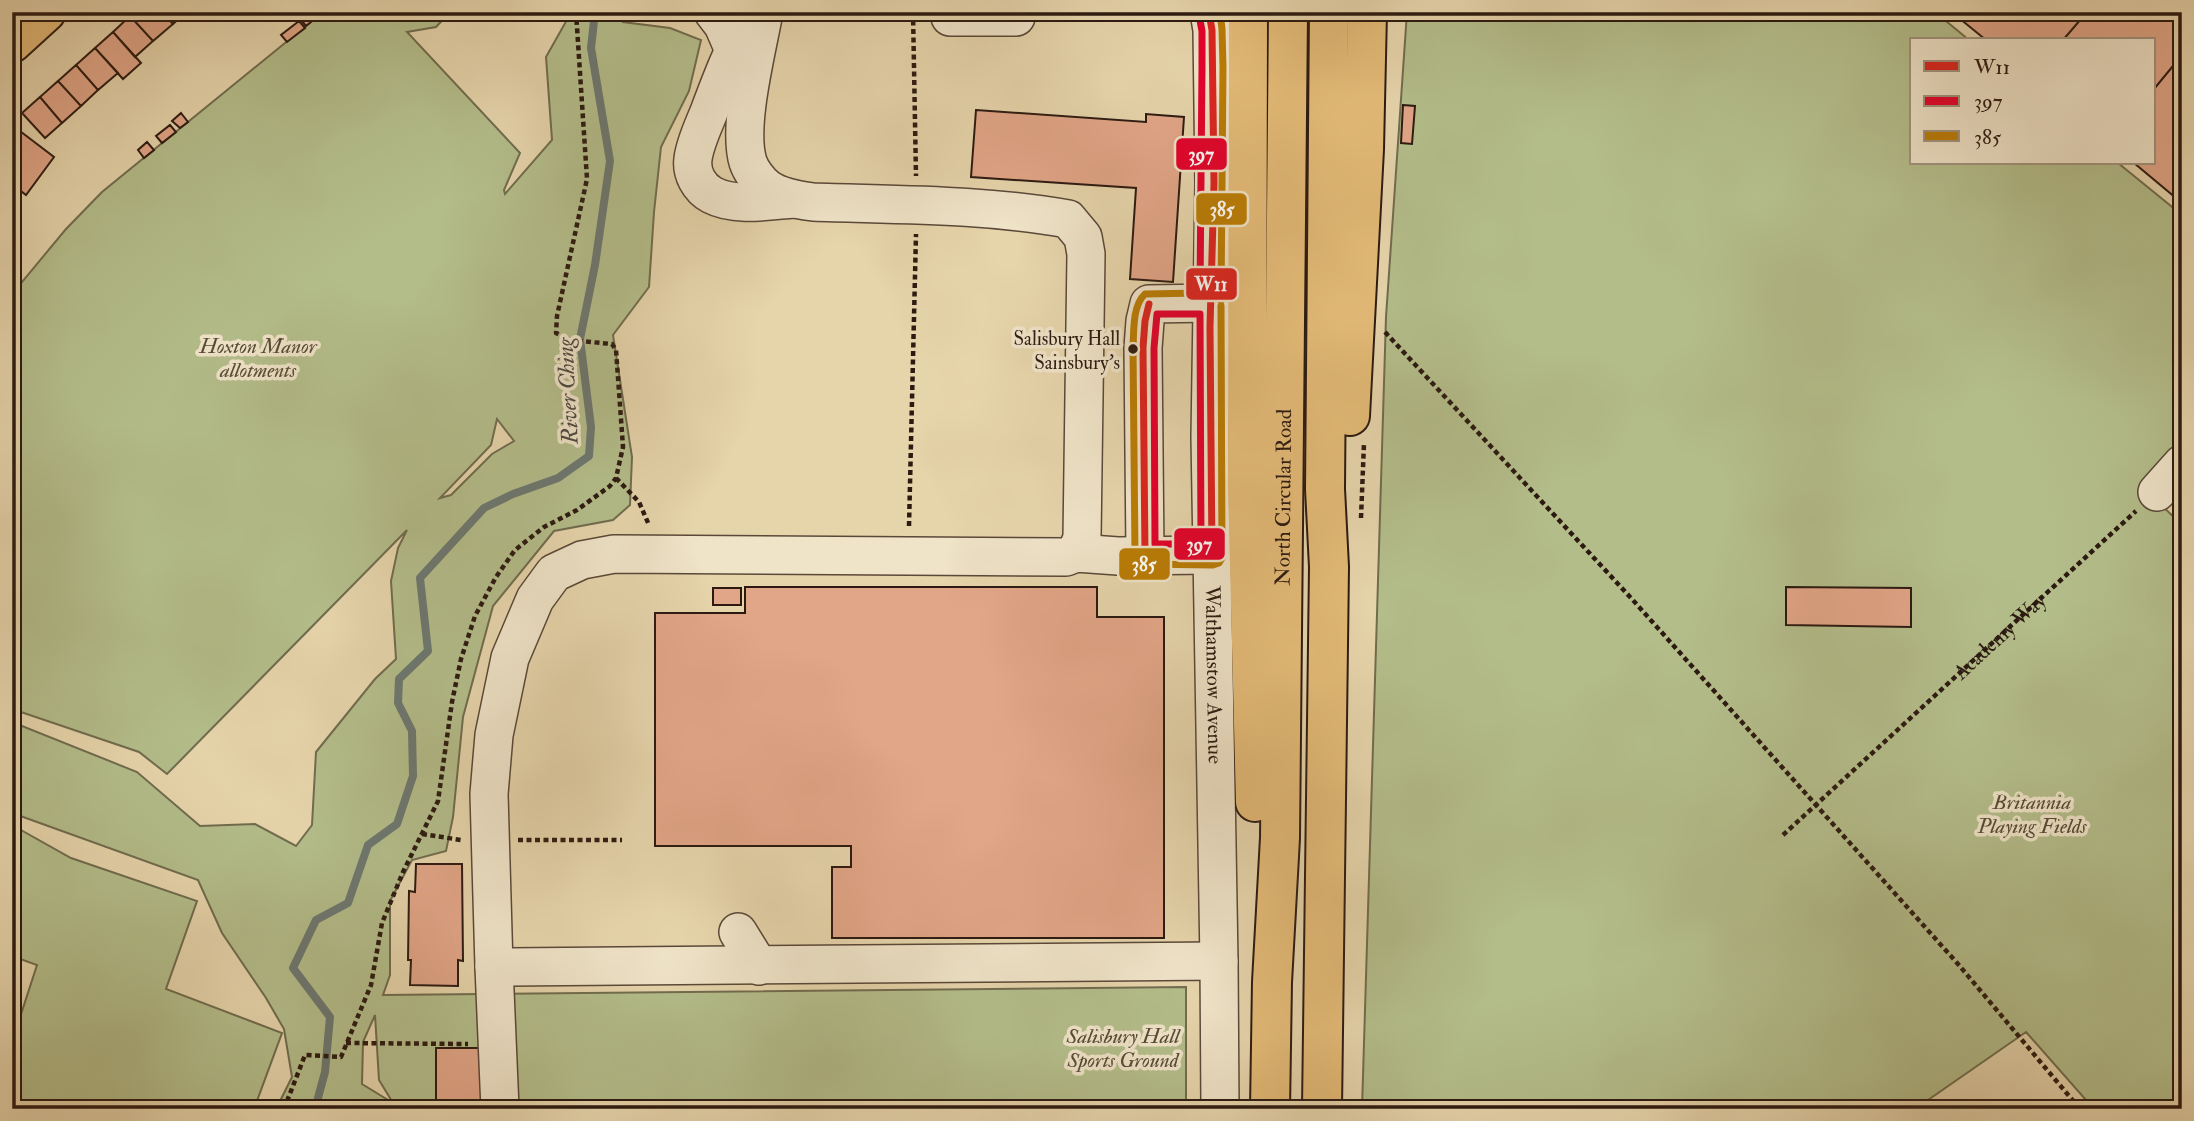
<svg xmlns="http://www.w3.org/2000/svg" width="2194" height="1121" font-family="'IM FELL Double Pica',serif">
  <rect width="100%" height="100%" fill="#e6d4ab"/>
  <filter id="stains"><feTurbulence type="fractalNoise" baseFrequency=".00286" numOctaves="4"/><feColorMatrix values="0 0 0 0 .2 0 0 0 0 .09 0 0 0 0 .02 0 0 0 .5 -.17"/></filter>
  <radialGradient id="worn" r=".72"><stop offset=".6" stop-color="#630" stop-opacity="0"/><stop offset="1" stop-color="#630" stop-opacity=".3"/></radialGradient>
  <!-- green -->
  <path fill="#b3bd8a" stroke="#706c4e" stroke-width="2" fill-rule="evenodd" d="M323 12H450L436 27 407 32 520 153 504 190 505 194 552 140 546 57 568 18 566 12H622L623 22 670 28 701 40 689 91 661 147 654 212 649 287 613 335 632 457 630 505 613 520 554 531 493 606 463 717 453 817 446 851 412 860 390 901V975L383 995 1186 987V1109H276L292 1077 284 1029 266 998 222 933 198 880 12 813V722L137 772 200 826 255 824 296 846 312 825 316 752 375 679 396 659 391 581 398 548 407 530 167 774 139 752 12 709V294L66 229 102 192ZM497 419 514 441 492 454 451 495 440 498 491 445ZM375 1015 379 1080 393 1103 362 1084 363 1042Z
    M1407 12H1935L1969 40H1912V163H2118L2182 215V450L2153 497 2182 525V1109H2078L2086 1100 2026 1032 1915 1109H1362L1386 317Z
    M12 825 71 858 197 901 166 989 282 1033 254 1109H12V1042L37 965 12 956Z"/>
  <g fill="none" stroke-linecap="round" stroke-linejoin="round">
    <!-- stream -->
    <path stroke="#6d7871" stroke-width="8" d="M315 1109 325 1072 330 1017 293 968 316 920 348 903 368 845 397 824 413 776 412 731 398 703 399 679 428 651 420 578 484 508 513 494 558 478 589 456 591 427 580 339 595 265 610 161 591 48 595 12"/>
  </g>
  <!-- building -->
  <path fill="#e1a587" stroke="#2c1a11" stroke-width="2" d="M135 12H162L173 24 153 41 130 16Z
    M162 12H186L173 24Z
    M301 12H323L306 26 297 15Z
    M1956 12H2087L2063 40H1986L1954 14Z
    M2087 12H2182V55L2154 89V40H2063Z
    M130 16 153 41 135 57 113 32Z
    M299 21 305 28 287 42 281 35Z
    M113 32 141 63 123 79 95 48Z
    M95 48 118 73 98 90 76 65Z
    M2182 55V203L2134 163H2154V89Z
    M76 65 98 90 81 106 58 81Z
    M58 81 81 106 62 123 40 97Z
    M40 97 62 123 45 138 22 113Z
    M1403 105 1415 106 1412 144 1401 143Z
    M976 110 1146 122V114L1184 117 1173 282 1130 279 1136 188 971 177Z
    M181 113 188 122 180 128 172 121Z
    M12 125 54 157 26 195 12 184Z
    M170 125 176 132 162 143 156 136Z
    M147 142 154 150 144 158 138 150Z
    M745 587H1097V617H1164V938H832V867H851V846H655V613H745Z
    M1786 587 1911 588V627L1786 625Z
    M713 588H741V605H713Z
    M416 864H462L463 961 458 960V986L410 985 411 960H408L409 891 415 892Z
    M436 1048H485V1109H436Z"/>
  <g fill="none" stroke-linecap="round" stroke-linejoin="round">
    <!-- minor casing -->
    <g stroke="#5a4838" stroke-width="40">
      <g id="minor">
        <path d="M713 12 723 25 733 48"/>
        <path d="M764 12C757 51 737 126 748 162 751 171 759 182 767 188 779 197 798 200 813 202 898 205 984 204 1068 219L1083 237 1086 254 1082 538 1076 553"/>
        <path id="s2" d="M1209 12 1212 30 1214 183 1210 437 1219 961 1220 1109"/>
        <path d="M950 17H1016"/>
        <path d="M751 18C733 48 721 80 709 112 703 127 695 143 693 159 691 173 699 188 712 195 735 207 768 201 793 199"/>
        <path d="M2157 492 2182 464"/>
        <path d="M1145 554 1143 348 1145 321 1149 304 1211 303"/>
        <path d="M1212 555 1118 556 1076 553 1066 557 614 554 582 560 554 573 535 599 510 658 494 735 489 794 494 967 1219 961"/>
        <path d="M738 932 759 966"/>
        <path d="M494 967 500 1109"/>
      </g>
    </g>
    <!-- major casing -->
    <g stroke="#2c1a11" stroke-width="42">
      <path id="major" d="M12 43 46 12"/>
    </g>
    <!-- highway casing -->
    <g stroke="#2c1a11" stroke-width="42">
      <g id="highway">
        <path d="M1248 12 1247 487 1255 802"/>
        <path d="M1350 416 1364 149 1367 12"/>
        <path id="s3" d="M1270 1109 1272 982 1280 838 1288 12"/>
        <path d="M1322 1109 1329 567 1325 489 1329 12"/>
      </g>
    </g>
    <!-- path -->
    <g stroke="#2c1a11" stroke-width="4.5" stroke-dasharray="5 3.5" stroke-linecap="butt">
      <path d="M913 12 916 176"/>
      <path d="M1385 332 1631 598 1958 964 2080 1109"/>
      <path d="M616 478 639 502 649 525"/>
      <path d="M1361 518 1364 443"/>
      <path d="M909 526 916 234"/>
      <path d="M422 834 461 840"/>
      <path id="s1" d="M1783 835 2136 511"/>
      <path d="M518 840H622"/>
      <path d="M346 1043 468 1044"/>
      <path d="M284 1109 305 1055 341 1057 371 985 382 923 403 872 438 801 452 702 461 659 475 616 496 577 515 550 544 527 577 510 610 486 616 478 623 447 616 350 612 344 569 340 556 333 557 316 587 179 576 12"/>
    </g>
    <!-- minor -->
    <use href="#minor" stroke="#efe3c8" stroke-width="37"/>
    <!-- major -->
    <use href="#major" stroke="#e3ba76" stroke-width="38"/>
    <!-- highway -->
    <use href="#highway" stroke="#e3ba76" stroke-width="38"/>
    <!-- bus-1 casing -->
    <g stroke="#efe3c8" stroke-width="12">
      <path id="bus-1" d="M1209 13 1212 30 1214 183 1210 327 1212 555
        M1145 554 1143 348 1145 321 1149 304"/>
    </g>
    <!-- bus-2 casing -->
    <g stroke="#efe3c8" stroke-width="12">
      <path id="bus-2" d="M1199 15 1202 31V67L1200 293
        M1157 314H1200L1201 544H1155L1154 348Z"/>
    </g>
    <!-- bus-3 casing -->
    <g stroke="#efe3c8" stroke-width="12">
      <path id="bus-3" d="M1220 12 1222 29 1223 67 1221 301
        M1200 293 1145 294C1132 306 1134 332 1133 348L1135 554 1137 561 1142 564 1213 565 1219 563 1222 558 1221 306"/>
    </g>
    <!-- bus-1 -->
    <use href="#bus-1" stroke="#dc241f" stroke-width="7"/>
    <!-- bus-2 -->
    <use href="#bus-2" stroke="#e4002b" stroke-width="7"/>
    <!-- bus-3 -->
    <use href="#bus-3" stroke="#ba7c05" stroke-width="7"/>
  </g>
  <!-- markers -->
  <circle fill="#2c1a11" stroke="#efe3c8" stroke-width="2.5" cx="1133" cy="349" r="6"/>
  <g text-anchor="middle" stroke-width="7" stroke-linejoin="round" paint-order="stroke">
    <!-- bus labels -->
    <g font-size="19" fill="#2c1a11" stroke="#efe3c8" text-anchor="end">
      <text x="1120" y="345">Salisbury Hall<tspan x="1120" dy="24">Sainsbury's</tspan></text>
    </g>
    <!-- park labels -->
    <g font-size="21" font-style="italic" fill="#544b35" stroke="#efe3c8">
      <text x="258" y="353">Hoxton Manor<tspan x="258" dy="24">allotments</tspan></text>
      <text x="2032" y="809">Britannia<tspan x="2032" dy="24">Playing Fields</tspan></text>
      <text x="1123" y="1043">Salisbury Hall<tspan x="1123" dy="24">Sports Ground</tspan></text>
    </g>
    <!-- street labels -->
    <g font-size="21" fill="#2c1a11" stroke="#efe3c8">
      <text dy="7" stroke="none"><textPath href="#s3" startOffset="612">North Circular Road</textPath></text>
      <text dy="7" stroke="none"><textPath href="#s1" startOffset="294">Academy Way</textPath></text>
      <text dy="7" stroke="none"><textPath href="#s2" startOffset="663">Walthamstow Avenue</textPath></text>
    </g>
    <!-- water labels -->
    <g font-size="23" font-style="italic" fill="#4c4941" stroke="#efe3c8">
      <text transform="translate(567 391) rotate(-93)" y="8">River Ching</text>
    </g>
  </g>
  <g stroke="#efe3c8" stroke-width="2.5">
    <rect x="1175" y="137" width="53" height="34" rx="7" fill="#e4002b"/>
    <rect x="1195" y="192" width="53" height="34" rx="7" fill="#ba7c05"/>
    <rect x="1185" y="267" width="53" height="34" rx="7" fill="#dc241f"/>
    <rect x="1173" y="527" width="53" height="34" rx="7" fill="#e4002b"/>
    <rect x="1118" y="547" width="53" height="34" rx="7" fill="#ba7c05"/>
  </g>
  <g font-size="19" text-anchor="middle" font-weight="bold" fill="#fff">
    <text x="1201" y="161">397</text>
    <text x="1222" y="216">385</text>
    <text x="1211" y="291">W11</text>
    <text x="1199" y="551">397</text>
    <text x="1144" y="571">385</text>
  </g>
  <!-- margin -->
  <rect width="2194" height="1121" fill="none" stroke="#e6d4ab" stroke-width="42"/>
  <rect x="14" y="14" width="2166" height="1093" fill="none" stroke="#2c1a11" stroke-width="3.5"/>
  <rect x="21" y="21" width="2152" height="1079" fill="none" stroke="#2c1a11" stroke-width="2"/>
  <!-- legend -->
  <rect x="1910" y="38" width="245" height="126" fill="#efe3c8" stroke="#a1937f" stroke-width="2"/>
  <rect x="1924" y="61" width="35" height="10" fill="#dc241f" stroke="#a1937f" stroke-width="2"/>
  <text x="1974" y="74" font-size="21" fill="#2c1a11">W11</text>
  <rect x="1924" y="96" width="35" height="10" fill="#e4002b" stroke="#a1937f" stroke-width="2"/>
  <text x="1974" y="108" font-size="21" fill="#2c1a11">397</text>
  <rect x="1924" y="131" width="35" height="10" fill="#ba7c05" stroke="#a1937f" stroke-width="2"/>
  <text x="1974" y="144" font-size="21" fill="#2c1a11">385</text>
  <rect width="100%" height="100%" filter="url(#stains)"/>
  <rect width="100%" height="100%" fill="url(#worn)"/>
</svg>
